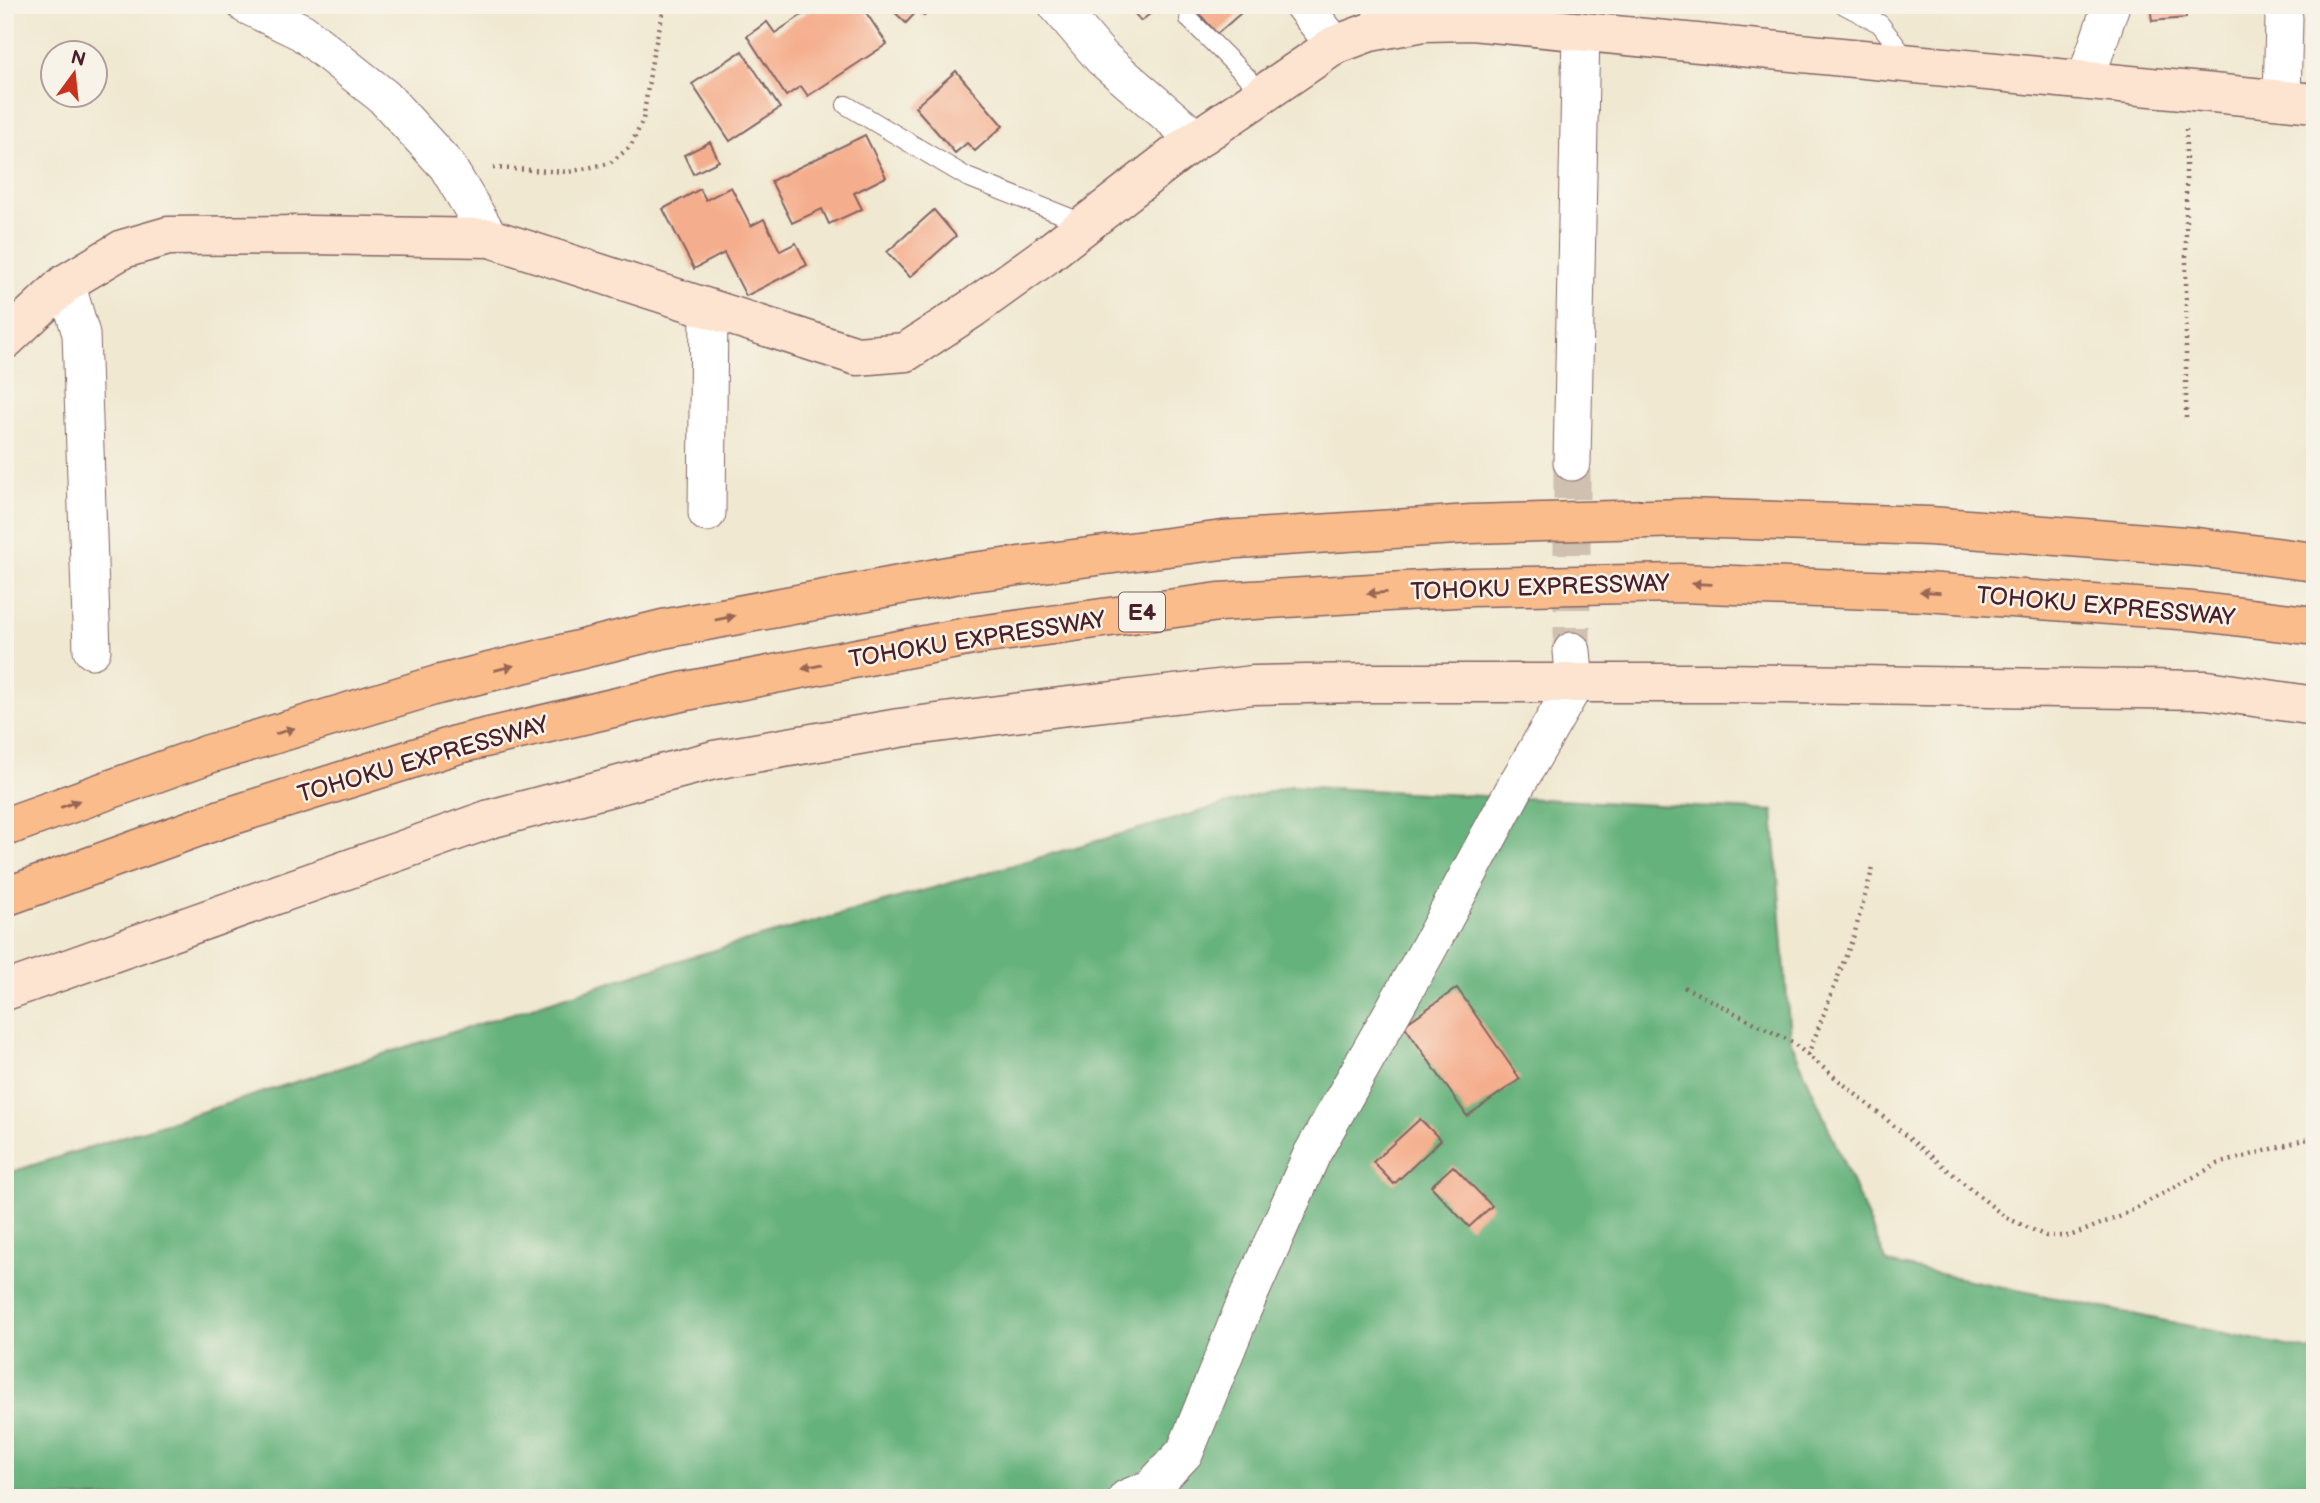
<svg xmlns="http://www.w3.org/2000/svg" width="2320" height="1503" font-family="'Balsamiq Sans',sans-serif">
  <rect width="100%" height="100%" fill="#f7f3e8"/>
  <filter id="ink" filterUnits="userSpaceOnUse"><feTurbulence type="fractalNoise" baseFrequency=".0143" numOctaves="2"/><feDisplacementMap in="SourceGraphic" scale="14" xChannelSelector="R" yChannelSelector="G"/><feConvolveMatrix kernelMatrix="1 2 1 2 8 2 1 2 1" color-interpolation-filters="sRGB"/></filter>
  <filter id="wash" filterUnits="userSpaceOnUse"><feTurbulence type="fractalNoise" baseFrequency=".00686" numOctaves="4" result="noise"/><feDisplacementMap in="SourceGraphic" scale="28" xChannelSelector="R" yChannelSelector="G"/><feGaussianBlur stdDeviation="1.57" result="paint"/><feColorMatrix in="noise" values="0 0 0 0 0 0 0 0 0 0 0 0 0 0 0 0 0 1.4 0 .05"/><feComposite in="paint" operator="in"/></filter>
  <g filter="url(#wash)">
    <rect width="100%" height="100%" fill="#f0e8d0"/>
    <!-- forest -->
    <path fill="#66b27c" stroke="#586854" stroke-width="2" d="M1290 786 1773 811 1790 1039 1887 1263 2315 1352V1498H5V1174L687 958Z"/>
    <g id="blocks">
      <!-- building -->
      <path fill="#f5ae8d" d="M817 5H861L887 44 808 96 801 86 786 96 747 36 767 22 775 33Z
        M887 5H935L924 16 918 10 906 23Z
        M1127 5H1151L1155 10 1141 21Z
        M1192 5H1250L1217 34Z
        M2150 5H2185L2186 18 2152 21Z
        M742 51 780 108 730 141 692 84Z
        M956 71 1003 126 975 151 967 143 955 153 915 107Z
        M865 135 886 177 854 193 862 209 829 224 822 209 792 223 771 181Z
        M710 142 719 161 693 174 684 155Z
        M731 187 751 226 764 219 780 251 796 243 807 265 746 296 724 253 694 269 663 209 700 189 706 200Z
        M934 210 956 236 910 277 887 252Z
        M1457 988 1520 1079 1467 1116 1404 1025Z
        M1420 1119 1441 1140 1394 1184 1373 1162Z
        M1453 1166 1492 1206 1469 1227 1431 1186Z"/>
    </g>
  </g>
  <g filter="url(#ink)">
    <use href="#blocks" fill-opacity="0" stroke="#846565" stroke-width="2"/>
    <g fill="none" stroke-linecap="round" stroke-linejoin="round">
      <!-- street-tunnel -->
      <path stroke="#cfc0af" stroke-width="37" stroke-dasharray="37 18" stroke-linecap="butt" d="M1572 462V651"/>
      <!-- lane casing -->
      <g stroke="#846565" stroke-width="20">
        <path id="lane" d="M1844 5 1880 24 1908 61
          M1189 19 1263 93
          M846 105 967 177 1086 224"/>
      </g>
      <!-- street casing -->
      <g stroke="#846565" stroke-width="39">
        <path id="street" d="M246 5 302 32 384 97 447 166 490 238
          M1057 5 1102 58 1196 139
          M1303 5 1335 45
          M1382 5V30
          M2085 81 2111 5
          M2282 100 2284 18
          M66 283 81 334 92 650
          M1572 462 1581 31
          M707 513 709 310
          M1127 1498 1151 1488 1185 1452 1242 1311 1312 1154 1427 951 1517 784 1575 684 1572 651"/>
      </g>
      <!-- secondary casing -->
      <g stroke="#846565" stroke-width="41">
        <path id="secondary" d="M5 340 66 283 123 249 168 236 310 235 490 238 857 356 906 352 973 308 1045 256 1188 145 1335 45 1370 32 1424 22 1472 21 2315 103
          M5 991 490 819 714 760 899 728 1060 707 1253 685 1365 683H1719L2207 690 2315 706"/>
      </g>
      <!-- highway casing -->
      <g stroke="#846565" stroke-width="41">
        <path id="highway" d="M5 827 209 754 437 685 663 629 964 573 1223 540 1471 524 1686 518 1930 526 2197 547 2315 562
          M5 897 221 819 459 744 681 692 972 636 1219 602 1472 587 1680 583 1926 592 2193 611 2315 626"/>
      </g>
      <!-- path -->
      <path stroke="#846565" stroke-width="4.5" stroke-dasharray="2 5" stroke-linecap="butt" d="M493 168 569 172 610 163 630 147 643 120 653 54 665 5
        M2186 418V128
        M1684 987 1792 1042 2005 1217 2046 1236H2070L2121 1216 2218 1164 2315 1137
        M1808 1055 1854 935 1873 867"/>
      <!-- lane -->
      <use href="#lane" stroke="#fff" stroke-width="18"/>
      <!-- street -->
      <use href="#street" stroke="#fff" stroke-width="37"/>
      <!-- secondary -->
      <use href="#secondary" stroke="#fde4d0" stroke-width="38"/>
      <!-- highway -->
      <use href="#highway" stroke="#f9bc8a" stroke-width="38"/>
    </g>
    <!-- one-way arrows -->
    <defs><path id="oneway-solid" d="M-6-.8H1V-3.2L6.5 0L1 3.2V.8H-6Z" transform="scale(1.75)"/></defs>
    <g fill="#996656">
      <use href="#oneway-solid" transform="translate(1702 584) rotate(-178)"/>
      <use href="#oneway-solid" transform="translate(1930 592) rotate(-177)"/>
      <use href="#oneway-solid" transform="translate(1377 593) rotate(177)"/>
      <use href="#oneway-solid" transform="translate(725 618) rotate(-11)"/>
      <use href="#oneway-solid" transform="translate(812 667) rotate(169)"/>
      <use href="#oneway-solid" transform="translate(504 668) rotate(-14)"/>
      <use href="#oneway-solid" transform="translate(285 731) rotate(-17)"/>
      <use href="#oneway-solid" transform="translate(70 804) rotate(-20)"/>
    </g>
  </g>
  <g text-anchor="middle" stroke-width="5" stroke-linejoin="round" paint-order="stroke">
    <!-- shield labels -->
    <rect fill="#f7f3e8" stroke="#7e5f64" stroke-width="2" x="1119" y="592.5" width="46" height="39" rx="5"/>
    <g font-size="23" font-weight="bold" fill="#4a1f2b">
      <text x="1142" y="620">E4</text>
    </g>
    <!-- street labels -->
    <g font-size="24" fill="#4a1f2b" stroke="#f7f3e8">
      <text transform="translate(1540 587) rotate(-2)" y="8">TOHOKU EXPRESSWAY</text>
      <text transform="translate(2106 606) rotate(5)" y="8">TOHOKU EXPRESSWAY</text>
      <text transform="translate(977 639) rotate(-9)" y="8">TOHOKU EXPRESSWAY</text>
      <text transform="translate(423 759) rotate(-16)" y="8">TOHOKU EXPRESSWAY</text>
    </g>
  </g>
  <!-- margin -->
  <rect width="2320" height="1503" fill="none" stroke="#f7f3e8" stroke-width="28"/>
  <!-- north arrow -->
  <g transform="translate(74 74) rotate(15)"><circle r="33" fill="#f7f3e8" stroke="#b29e9c" stroke-width="2"/>
  <path d="M0-5L12 26L0 18L-12 26Z" fill="#c8321e"/>
  <text y="-10" font-size="19" font-weight="bold" text-anchor="middle" fill="#4a1f2b">N</text>
  </g>
</svg>
